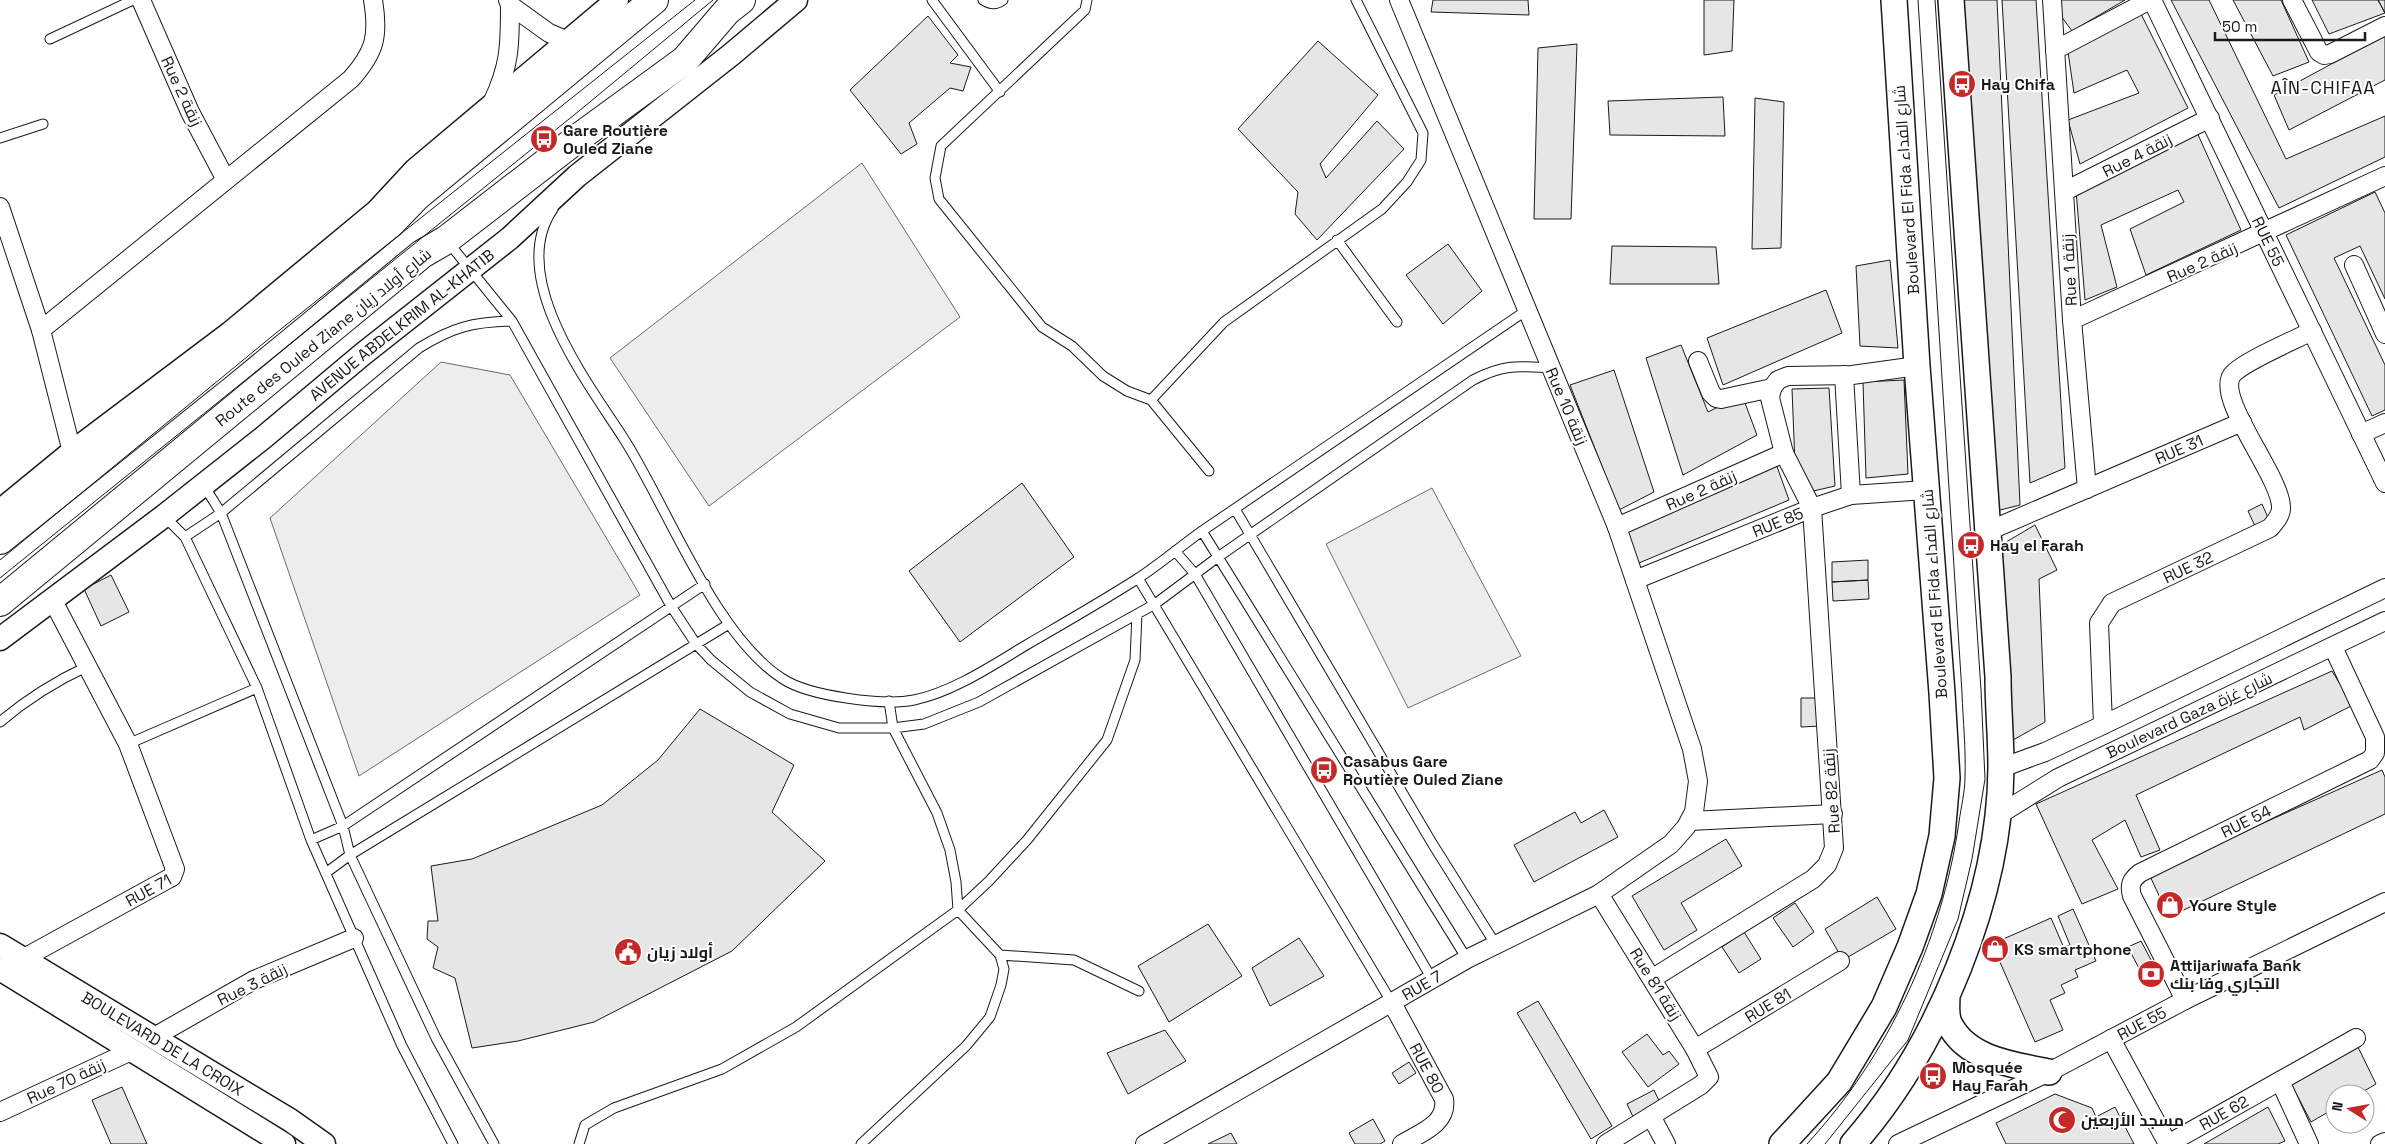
<svg xmlns="http://www.w3.org/2000/svg" width="2385" height="1144" font-family="'Space Grotesk',Cairo,sans-serif">
  <rect width="100%" height="100%" fill="#fff"/>
  <!-- green -->
  <path fill="#ededed" stroke="#6a6a6a" d="M862 163 960 317 709 506 610 358Z
    M441 362 510 375 640 595 359 776 270 518Z
    M1432 488 1521 656 1408 708 1326 544Z"/>
  <!-- building -->
  <path fill="#e6e6e6" stroke="#1a1a1a" d="M1433 0H1528L1529 15 1431 12Z
    M1704 0H1734L1732 51 1704 55Z
    M1961 0H1997L2020 505 1996 511Z
    M2002 0H2036L2065 468 2030 483Z
    M2059 0H2125L2072 31 2061 16Z
    M2171 0H2209L2286 159 2385 116V157L2279 208Z
    M2233 0H2281L2309 62 2273 76Z
    M2312 0H2378L2385 13 2329 34Z
    M2378 0H2385V13Z
    M2140 12 2188 108 2080 164 2068 120 2139 93 2127 70 2074 93 2068 52Z
    M928 16 958 55 950 63 971 67 963 91 950 88 909 123 917 144 901 154 850 90Z
    M2385 35V80L2289 130 2274 95Z
    M1318 41 1378 95 1320 164 1326 178 1377 121 1404 149 1317 240 1295 214 1298 192 1238 129Z
    M1577 44 1571 219H1534L1538 48Z
    M1723 97 1725 136 1610 135 1608 101Z
    M1755 98 1784 102 1781 248 1752 249Z
    M2195 128 2241 230 2146 275 2130 229 2184 202 2178 190 2101 225 2117 287 2085 300 2076 190Z
    M2375 192 2385 213V299L2360 246 2334 258 2385 365V410L2372 416 2286 235Z
    M1448 244 1482 291 1443 324 1406 275Z
    M1612 246 1716 247 1719 284H1610Z
    M1890 260 1898 348 1860 346 1856 266Z
    M1826 290 1842 333 1723 385 1707 338Z
    M1681 345 1708 412 1742 395 1757 435 1683 475 1646 358Z
    M1614 370 1654 492 1619 510 1570 385Z
    M1904 380 1908 474 1866 478 1863 382Z
    M1829 388 1835 486 1809 492 1795 465 1792 389Z
    M1775 461 1789 500 1639 563 1624 533Z
    M1022 483 1074 557 960 642 909 571Z
    M2262 504 2269 520 2255 526 2248 511Z
    M2035 525 2057 570 2039 579 2045 722 2013 740 1994 549Z
    M1868 560V580L1832 582V562Z
    M111 575 129 612 101 626 84 589Z
    M1868 580 1869 599 1833 601 1832 582Z
    M2332 671 2353 705 2304 730 2300 717 2136 795 2160 850 2141 857 2125 820 2092 840 2118 889 2082 904 2036 804Z
    M1801 698H1820V726L1801 727Z
    M700 709 794 765 772 812 825 861 732 951 594 1022 518 1041 472 1048 455 978 433 968 438 947 427 939 428 921H438L431 866 472 859 602 805 658 760Z
    M2382 770 2385 777V814L2169 917 2149 874Z
    M1604 810 1618 837 1534 882 1514 845 1575 812 1581 823Z
    M1726 839 1742 866 1681 903 1697 930 1664 950 1632 896Z
    M1877 897 1896 929 1843 960 1825 929Z
    M1795 903 1814 932 1793 947 1773 918Z
    M2073 909 2096 961 2075 970 2078 977 2061 985 2065 993 2050 1000 2063 1030 2035 1042 1992 944 2051 918 2064 948 2070 945 2058 916Z
    M1208 924 1242 976 1169 1022 1138 966Z
    M1744 932 1761 959 1739 973 1722 947Z
    M1299 938 1324 976 1270 1006 1252 968Z
    M2141 941 2159 975 2146 982 2128 947Z
    M1538 1001 1612 1126 1591 1139 1517 1013Z
    M1165 1030 1186 1061 1128 1094 1107 1053Z
    M1647 1034 1663 1055 1669 1051 1679 1064 1648 1087 1622 1052Z
    M2356 1043 2376 1084 2359 1094H2335V1108L2311 1122 2288 1078Z
    M1409 1062 1416 1073 1399 1084 1392 1073Z
    M122 1087 147 1144H111L92 1100Z
    M1654 1090 1661 1105 1634 1119 1627 1104Z
    M2055 1094 2092 1108 2096 1117 2115 1107 2134 1144H2006L1996 1123Z
    M2268 1107 2285 1141 2278 1144H2204Z
    M1373 1119 1385 1141 1380 1144H1355L1349 1133Z
    M1231 1133 1237 1144H1208Z"/>
  <g fill="none" stroke-linecap="round" stroke-linejoin="round">
    <!-- service casing -->
    <g stroke="#1a1a1a" stroke-width="11">
      <path id="service" d="M932 0 1000 92
        M983 0C991 5 996 5 1003 0
        M1087 0 1085 10 941 146 935 178 939 199 1042 327 1072 346 1103 376 1127 391 1151 400 1209 471
        M50 39 133 0
        M0 138 43 124
        M553 209C506 277 588 383 624 439 668 508 715 636 783 679 809 696 883 706 914 700 953 692 993 665 1028 644 1064 623 1101 602 1137 579 1160 564 1182 545 1205 529 1312 455 1420 383 1527 310
        M1337 240 1397 322
        M448 242 512 321 671 606 696 644 711 660 750 692 790 714 839 728H893L924 724 979 702 1155 604 1218 557 1473 380C1504 364 1517 366 1551 368
        M1151 400 1224 322 1382 209 1407 182 1421 160 1423 133 1356 0
        M203 484 221 513 343 826 350 855 436 1038 494 1144
        M1235 509 1432 843 1496 945
        M164 516 185 537 257 688 311 840 402 1046 453 1144
        M1202 531 1467 959
        M185 537 221 513 419 348C453 327 473 322 512 321
        M1175 551 1195 574 1432 979
        M1138 578 1392 1003
        M0 722C27 699 56 681 88 666
        M128 744 257 688
        M311 840 343 826 705 584
        M327 872 350 855 729 624
        M1000 955 1074 960 1139 991
        M579 1144 585 1125 614 1108 722 1069 796 1027 958 910 989 881 1027 840 1107 740 1135 660 1137 614
        M861 1144 966 1046 990 1017 1001 985 1004 969 1000 955 958 910 956 882 950 850 937 813 893 728 889 701"/>
    </g>
    <!-- minor casing -->
    <g stroke="#1a1a1a" stroke-width="20">
      <g id="minor">
        <path d="M141 0 190 112 226 180"/>
        <path d="M2052 0 2072 320 2087 489"/>
        <path id="s1" d="M2152 0 2385 483"/>
        <path d="M2292 0 2319 52 2324 55 2330 54 2385 26"/>
        <path d="M510 5 549 33 568 41"/>
        <path d="M2055 50 2150 0"/>
        <path d="M492 103C510 66 510 45 510 5L508 0"/>
        <path d="M2065 191 2210 118"/>
        <path d="M0 207 41 330 72 452"/>
        <path d="M2354 265 2385 334"/>
        <path d="M2072 320 2385 176"/>
        <path d="M41 330 351 79C375 52 379 36 373 0"/>
        <path d="M1698 361 1711 393 1716 398 1721 399 1772 388 1778 380 1788 376 1852 375 1917 366"/>
        <path d="M1844 375 1851 495"/>
        <path d="M2361 434 2385 423"/>
        <path d="M1617 527 1784 453"/>
        <path id="s2" d="M1986 532 2242 422"/>
        <path id="s3" d="M1635 580 1812 508 1851 495 1926 490"/>
        <path id="s4" d="M2103 725 2099 623 2112 603 2270 528C2275 522 2281 516 2281 508 2282 478 2215 399 2232 375 2242 362 2295 340 2312 331"/>
        <path d="M2001 768 2045 752 2103 725 2385 588"/>
        <path d="M1997 816 2058 778 2385 621"/>
        <path d="M1690 821 1833 814"/>
        <path d="M1599 894 1695 1049 1709 1077 1701 1085 1606 1144"/>
        <path id="s5" d="M15 963 168 879 172 877 175 869 128 744 52 599"/>
        <path d="M1653 978 1813 879 1827 865 1834 848 1812 508 1784 453 1770 398 1772 388"/>
        <path id="s6" d="M2185 1000 2132 896C2129 885 2131 880 2140 873L2370 760 2375 753V737L2333 647"/>
        <path id="s7" d="M1392 1003 1444 1099C1448 1124 1420 1133 1402 1144"/>
        <path d="M154 1037 254 980 354 938"/>
        <path d="M2111 1039 2168 1144"/>
        <path id="s8" d="M1695 1049 1840 961"/>
        <path d="M2280 1081 2309 1144"/>
        <path d="M0 1112 131 1051"/>
        <path d="M1651 1116 1666 1144"/>
        <path id="s9" d="M1145 1144 1467 959 1599 894 1671 844 1686 827 1694 812 1698 781 1692 749 1617 527 1399 0"/>
        <path id="s10" d="M1898 1144 2049 1072 2185 1000 2385 902"/>
        <path id="s11" d="M2168 1144 2356 1038"/>
        <path d="M2380 1144 2385 1142"/>
      </g>
    </g>
    <!-- tertiary casing -->
    <g stroke="#1a1a1a" stroke-width="25">
      <g id="tertiary">
        <path d="M0 511 72 452 230 333 377 211 415 170 617 0"/>
        <path id="s12" d="M0 639 164 516 264 437 363 354 510 238 577 176 732 54 796 0"/>
        <path id="s13" d="M0 945 290 1120 324 1144"/>
        <path d="M0 969 284 1144"/>
      </g>
    </g>
    <!-- secondary casing -->
    <g stroke="#1a1a1a" stroke-width="28">
      <path id="secondary" d="M1947 995C1947 1004 1945 1016 1950 1025 1968 1060 2015 1065 2049 1072
        M1782 1144 1839 1082 1884 1007 1910 947 1929 894 1942 836 1947 778 1942 693 1917 366 1894 0
        M1853 1144C1938 1047 2000 897 2001 767 2001 737 1998 707 1998 677L1951 0"/>
    </g>
    <!-- trunk casing -->
    <g stroke="#1a1a1a" stroke-width="30">
      <path id="trunk" d="M0 540 217 366 390 224 416 197 654 0
        M0 602 422 254 446 240 578 138 685 60 727 11 741 0"/>
    </g>
    <!-- service -->
    <use href="#service" stroke="#fff" stroke-width="9"/>
    <!-- minor -->
    <use href="#minor" stroke="#fff" stroke-width="18"/>
    <!-- tertiary -->
    <use href="#tertiary" stroke="#fff" stroke-width="22"/>
    <!-- secondary -->
    <use href="#secondary" stroke="#fff" stroke-width="25"/>
    <!-- trunk -->
    <use href="#trunk" stroke="#fff" stroke-width="28"/>
    <!-- tram -->
    <path stroke="#1a1a1a" stroke-width="1" d="M0 560 276 333 695 0
      M0 578 579 111 713 0
      M1807 1144C1888 1056 1942 941 1959 822 1961 807 1965 792 1965 777 1966 749 1963 721 1962 693L1918 0
      M1825 1144 1908 1040 1958 919 1972 859 1985 779 1981 690 1935 0"/>
  </g>
  <!-- icons -->
  <defs>
    <g id="bus-disc" transform="scale(1.4375)"><circle r="9.5" fill="#c62828" stroke="#fff"/><path d="M-5-6H5V4H4V6H2V4H-2V6H-4V4H-5ZM-3.5-4V0h7V-4ZM-3.5 1.2v1.5H-2V1.2ZM2 1.2v1.5H3.5V1.2Z" fill="#fff"/></g>
    <g id="shop-disc" transform="scale(1.4375)"><circle r="9.5" fill="#c62828" stroke="#fff"/><path d="M-5-2.5h2.3a2.7 3.5 0 0 1 5.4 0H5L5.5 6h-11ZM-1.5-2.5h3a1.5 2.3 0 0 0-3 0Z" fill="#fff"/></g>
    <g id="civic-disc" transform="scale(1.4375)"><circle r="9.5" fill="#c62828" stroke="#fff"/><path d="M-.6-6.5H3V-4.5H.6V-3L4-1V1h2V6H-6V1h2V-1L-.6-3ZM-1.2 2.5V6h2.4V2.5Z" fill="#fff"/></g>
    <g id="bank-disc" transform="scale(1.4375)"><circle r="9.5" fill="#c62828" stroke="#fff"/><path d="M-6-4H6V4H-6ZM0-2.3a2.3 2.3 0 1 0 0 4.6a2.3 2.3 0 1 0 0-4.6Z" fill="#fff"/></g>
    <g id="mosque-disc" transform="scale(1.4375)"><circle r="9.5" fill="#c62828" stroke="#fff"/><path d="M3.5-4.9A6 6 0 1 0 3.5 4.9A5 5 0 1 1 3.5-4.9Z" fill="#fff"/></g>
  </defs>
  <g fill-rule="evenodd">
    <use href="#bus-disc" x="1962" y="84"/>
    <use href="#bus-disc" x="544" y="139"/>
    <use href="#bus-disc" x="1971" y="545"/>
    <use href="#bus-disc" x="1324" y="770"/>
    <use href="#shop-disc" x="2170" y="905"/>
    <use href="#shop-disc" x="1995" y="949"/>
    <use href="#civic-disc" x="628" y="952"/>
    <use href="#bank-disc" x="2151" y="974"/>
    <use href="#bus-disc" x="1933" y="1076"/>
    <use href="#mosque-disc" x="2062" y="1120"/>
  </g>
  <g text-anchor="middle" stroke-width="4" stroke-linejoin="round" paint-order="stroke">
    <!-- poi labels -->
    <g font-size="16" font-weight="bold" fill="#1a1a1a" stroke="#fff" text-anchor="start">
      <text x="1981" y="90">Hay Chifa</text>
      <text x="563" y="136">Gare Routière<tspan x="563" dy="18">Ouled Ziane</tspan></text>
      <text x="1990" y="551">Hay el Farah</text>
      <text x="1343" y="767">Casabus Gare<tspan x="1343" dy="18">Routière Ouled Ziane</tspan></text>
      <text x="2189" y="911">Youre Style</text>
      <text x="2014" y="955">KS smartphone</text>
      <text x="647" y="958">أولاد زيان</text>
      <text x="2170" y="971">Attijariwafa Bank<tspan x="2170" dy="18">التجاري وفا بنك</tspan></text>
      <text x="1952" y="1073">Mosquée<tspan x="1952" dy="18">Hay Farah</tspan></text>
      <text x="2081" y="1126">مسجد الأربعين</text>
    </g>
    <!-- street labels -->
    <g font-size="16" fill="#1a1a1a" stroke="#fff">
      <text transform="translate(182 91) rotate(65)" y="6">Rue 2 زنقة</text>
      <text transform="translate(2137 155) rotate(-27)" y="6">Rue 4 زنقة</text>
      <text transform="translate(1906 190) rotate(-94)" y="6">Boulevard El Fida شارع الفداء</text>
      <text dy="6" stroke="none"><textPath href="#s1" startOffset="268">RUE 55</textPath></text>
      <text transform="translate(2202 262) rotate(-24)" y="6">Rue 2 زنقة</text>
      <text transform="translate(2069 270) rotate(-93)" y="6">Rue 1 زنقة</text>
      <text dy="6" stroke="none"><textPath href="#s12" startOffset="510">AVENUE ABDELKRIM AL-KHATIB</textPath></text>
      <text transform="translate(323 337) rotate(-39)" y="6">Route des Ouled Ziane شارع أولاد زيان</text>
      <text transform="translate(1567 406) rotate(67)" y="6">Rue 10 زنقة</text>
      <text dy="6" stroke="none"><textPath href="#s2" startOffset="210">RUE 31</textPath></text>
      <text transform="translate(1701 490) rotate(-24)" y="6">Rue 2 زنقة</text>
      <text dy="6" stroke="none"><textPath href="#s3" startOffset="154">RUE 85</textPath></text>
      <text dy="6" stroke="none"><textPath href="#s4" startOffset="210">RUE 32</textPath></text>
      <text transform="translate(1934 594) rotate(-94)" y="6">Boulevard El Fida شارع الفداء</text>
      <text transform="translate(2189 715) rotate(-25)" y="6">Boulevard Gaza شارع غزة</text>
      <text transform="translate(1831 791) rotate(-94)" y="6">Rue 82 زنقة</text>
      <text dy="6" stroke="none"><textPath href="#s6" startOffset="261">RUE 54</textPath></text>
      <text dy="6" stroke="none"><textPath href="#s5" startOffset="152">RUE 71</textPath></text>
      <text transform="translate(252 984) rotate(-26)" y="6">Rue 3 زنقة</text>
      <text transform="translate(1656 984) rotate(58)" y="6">Rue 81 زنقة</text>
      <text dy="6" stroke="none"><textPath href="#s9" startOffset="319">RUE 7</textPath></text>
      <text dy="6" stroke="none"><textPath href="#s8" startOffset="85">RUE 81</textPath></text>
      <text dy="6" stroke="none"><textPath href="#s10" startOffset="272">RUE 55</textPath></text>
      <text dy="6" stroke="none"><textPath href="#s13" startOffset="190">BOULEVARD DE LA CROIX</textPath></text>
      <text dy="6" stroke="none"><textPath href="#s7" startOffset="74">RUE 80</textPath></text>
      <text transform="translate(66 1081) rotate(-25)" y="6">Rue 70 زنقة</text>
      <text dy="6" stroke="none"><textPath href="#s11" startOffset="64">RUE 62</textPath></text>
    </g>
    <!-- neighbourhood labels -->
    <g font-size="18" letter-spacing="1" fill="#1a1a1a" stroke="#fff">
      <text x="2323" y="94">AÎN-CHIFAA</text>
    </g>
  </g>
  <!-- north arrow -->
  <g transform="translate(2350 1109) rotate(281)"><circle r="24" fill="#ffffff" stroke="#a3a3a3"/>
  <path d="M0-4L9 19L0 12L-9 19Z" fill="#c62828"/>
  <text y="-8" font-size="14" font-weight="bold" text-anchor="middle" fill="#1a1a1a">N</text>
  </g>
  <!-- scale -->
  <path d="M2215 32v8h150v-8" fill="none" stroke="#1a1a1a" stroke-width="2.5"/>
  <text x="2222" y="32" font-size="15" fill="#1a1a1a" stroke="#ffffff" stroke-width="4" paint-order="stroke">50 m</text>
</svg>
